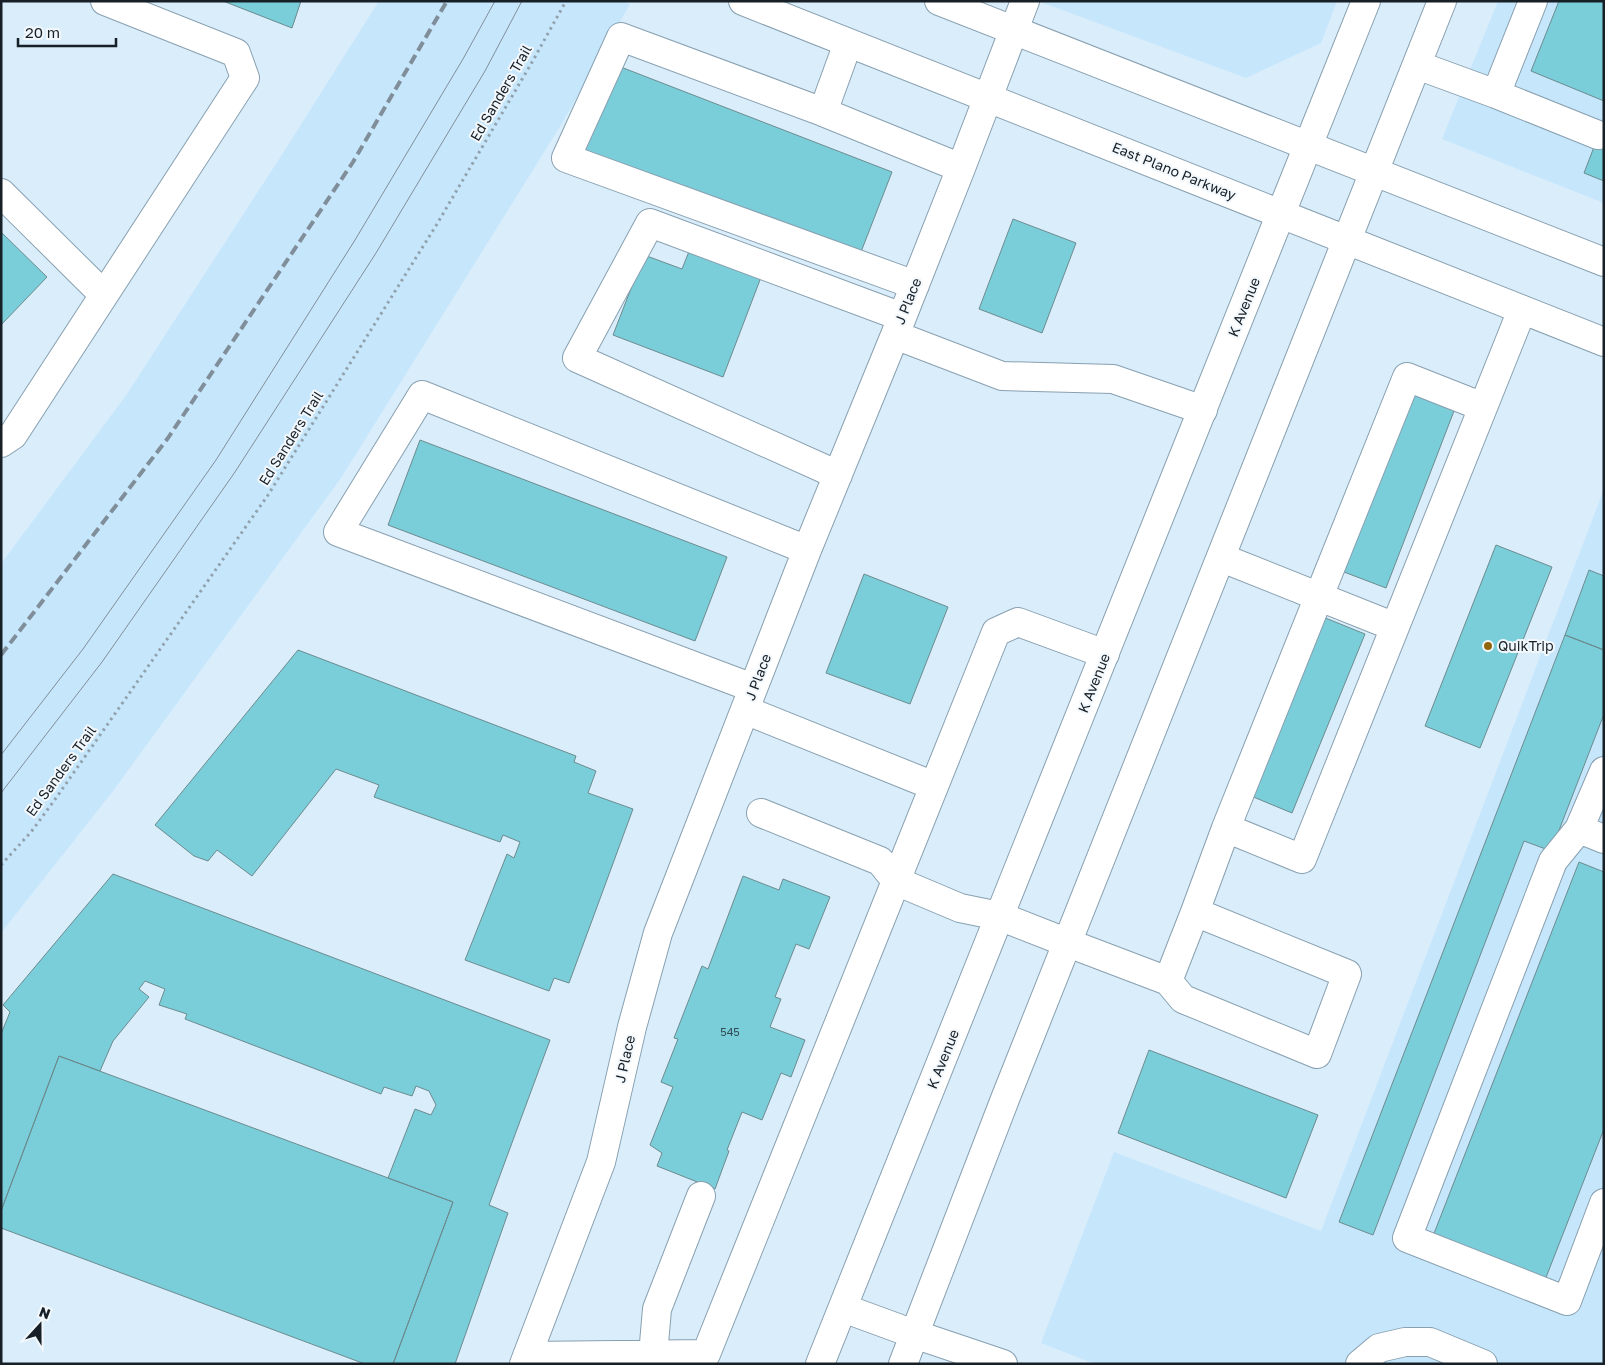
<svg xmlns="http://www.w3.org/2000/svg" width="1605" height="1365" font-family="'Golos Text',sans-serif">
  <rect width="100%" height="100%" fill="#d9edfb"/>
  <!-- built -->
  <path fill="#c6e6fc" d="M379 1H624L630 4 561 125 341 478 113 791 1 933V564L127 394 283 153Z
    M1038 1H1337L1321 43 1246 78Z
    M1498 1H1604V203L1442 139Z
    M1604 489V1364H1095L1041 1343 1114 1152 1321 1231Z"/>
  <!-- building -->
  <path fill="#7aced9" stroke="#6c8b8f" d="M223 1H301L292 28Z
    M1559 1H1604V101L1531 71Z
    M613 64 892 172 859 257 580 148Z
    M1604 121V181L1584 173Z
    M1013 219 1076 243 1042 333 979 309Z
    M1 232 47 277 1 325Z
    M692 244 763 272 723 377 613 335 644 255 682 269Z
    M1412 394 1454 411 1386 588 1344 572Z
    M420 440 727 557 695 641 388 525Z
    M1496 545 1552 567 1480 748 1425 726Z
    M1589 570 1604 576V650L1565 635Z
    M864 574 948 607 910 704 826 673Z
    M1323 617 1365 634 1292 813 1251 796Z
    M1565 635 1604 650V714L1551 851 1524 841 1373 1235 1339 1222Z
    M298 650 576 756 574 762 596 771 588 793 633 809 569 983 554 978 549 991 465 960 507 854 514 858 520 842 503 835 500 842 374 797 379 785 336 769 252 876 217 850 208 861 194 856 155 825Z
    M1579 862 1604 872V1129L1545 1280 1433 1236Z
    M113 874 550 1040 489 1205 508 1213 455 1364H393L453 1202 388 1178 415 1109 431 1115 436 1105 429 1091 416 1086 412 1096 384 1087 381 1094 185 1019 187 1014 159 1005 165 989 145 981 139 989 149 997 113 1041 100 1071 59 1056 1 1211V1034L10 1012 3 1005Z
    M743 876 779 890 783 879 830 897 809 949 796 944 775 997 781 999 770 1027 805 1040 791 1077 781 1073 762 1120 742 1112 727 1150 729 1151 715 1189 657 1166 662 1153 650 1145 673 1087 661 1082 678 1039 674 1038 702 966 708 969Z
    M1149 1050 1318 1115 1286 1198 1118 1133Z
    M59 1056 453 1202 393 1364H365L1 1228V1211Z"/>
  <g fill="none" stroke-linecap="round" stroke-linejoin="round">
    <!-- minor casing -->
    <g stroke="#88a0b0" stroke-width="30">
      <path id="minor" d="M1417 65 1496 94 1533 1
        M1496 94 1598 135
        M823 112 848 43
        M1 193 104 295
        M915 285 566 158 621 37 823 112 961 168
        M895 335 1002 376 1113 379 1203 410
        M1 443 13 435 245 78 236 53 105 1
        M838 475 577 358 650 223 902 317
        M1222 558 1395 627
        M753 688 338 532 422 395 807 550
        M745 710 934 786
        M1604 771 1579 829 1553 861 1407 1238 1567 1301 1604 1203
        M761 813 880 861 896 881 960 908 999 916
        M1226 828 1407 377 1483 407
        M1579 829 1604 839
        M1195 912 1168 981 1183 999 1317 1054 1347 974 1195 912 1226 828 1302 859 1522 310
        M1068 943 1168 981
        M914 1334 1003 1364
        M653 1355 657 1309 701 1196
        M527 1356 706 1354 996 632 1018 622 1105 654
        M524 1364 601 1162 632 1027 658 933 807 550 895 335 961 168 1025 1
        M1360 1364 1379 1348 1405 1342H1430L1483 1364"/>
    </g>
    <!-- major casing -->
    <g stroke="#88a0b0" stroke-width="30">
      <path id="major" d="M743 1 1604 342
        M939 1 1604 262
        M999 916 1068 943
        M843 1308 914 1334
        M820 1364 1366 1
        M903 1364 1005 1099 1442 1"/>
    </g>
    <!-- path -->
    <path stroke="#92a2ad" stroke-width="3" stroke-dasharray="2.5 4" stroke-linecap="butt" d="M1 865 31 832 56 798 268 495 437 224 531 64 566 1"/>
    <!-- minor -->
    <use href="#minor" stroke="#fff" stroke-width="28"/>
    <!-- major -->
    <use href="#major" stroke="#fff" stroke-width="28"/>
    <!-- tram -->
    <path stroke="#808e99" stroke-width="1" d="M1 755 83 649 216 460 355 240 463 59 495 1
      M1 793 102 662 235 472 376 253 485 71 522 1"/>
    <!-- rail -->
    <path stroke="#808e99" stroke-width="4" stroke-dasharray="10 5" stroke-linecap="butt" d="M1 655 168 438 353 162 447 1"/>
  </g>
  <!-- markers -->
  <circle fill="#8f660c" stroke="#f3f8fc" stroke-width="2" cx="1488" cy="646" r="5"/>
  <g text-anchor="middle" stroke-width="4" stroke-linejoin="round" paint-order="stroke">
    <!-- number labels -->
    <g font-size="11" fill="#304c54">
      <text x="730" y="1036">545</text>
    </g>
    <!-- street labels -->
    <g font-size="14" fill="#172027" stroke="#f3f8fc">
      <text transform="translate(501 93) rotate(-60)" y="5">Ed Sanders Trail</text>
      <text transform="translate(1174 171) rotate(22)" y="5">East Plano Parkway</text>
      <text transform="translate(908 301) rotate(-68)" y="5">J Place</text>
      <text transform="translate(1244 307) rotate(-68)" y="5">K Avenue</text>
      <text transform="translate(291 438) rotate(-58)" y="5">Ed Sanders Trail</text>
      <text transform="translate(758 677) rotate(-69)" y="5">J Place</text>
      <text transform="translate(1094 683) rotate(-68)" y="5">K Avenue</text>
      <text transform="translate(61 771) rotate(-54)" y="5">Ed Sanders Trail</text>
      <text transform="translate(625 1059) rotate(-77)" y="5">J Place</text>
      <text transform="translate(943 1059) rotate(-68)" y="5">K Avenue</text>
    </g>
    <!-- poi labels -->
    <g font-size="14" fill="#172027" stroke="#f3f8fc" text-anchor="start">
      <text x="1498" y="651">QuikTrip</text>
    </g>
  </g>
  <!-- border -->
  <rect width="1605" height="1365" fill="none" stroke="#172027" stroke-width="5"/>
  <!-- north arrow -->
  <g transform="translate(40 1325) rotate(21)" stroke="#f3f8fc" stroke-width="4" paint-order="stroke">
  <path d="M0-4L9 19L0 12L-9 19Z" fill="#172027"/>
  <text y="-8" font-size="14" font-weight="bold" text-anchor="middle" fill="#172027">N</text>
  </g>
  <!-- scale -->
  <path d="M18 38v8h98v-8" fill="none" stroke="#172027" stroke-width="2.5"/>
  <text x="25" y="38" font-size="15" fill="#172027" stroke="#f3f8fc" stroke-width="4" paint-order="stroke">20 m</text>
</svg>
